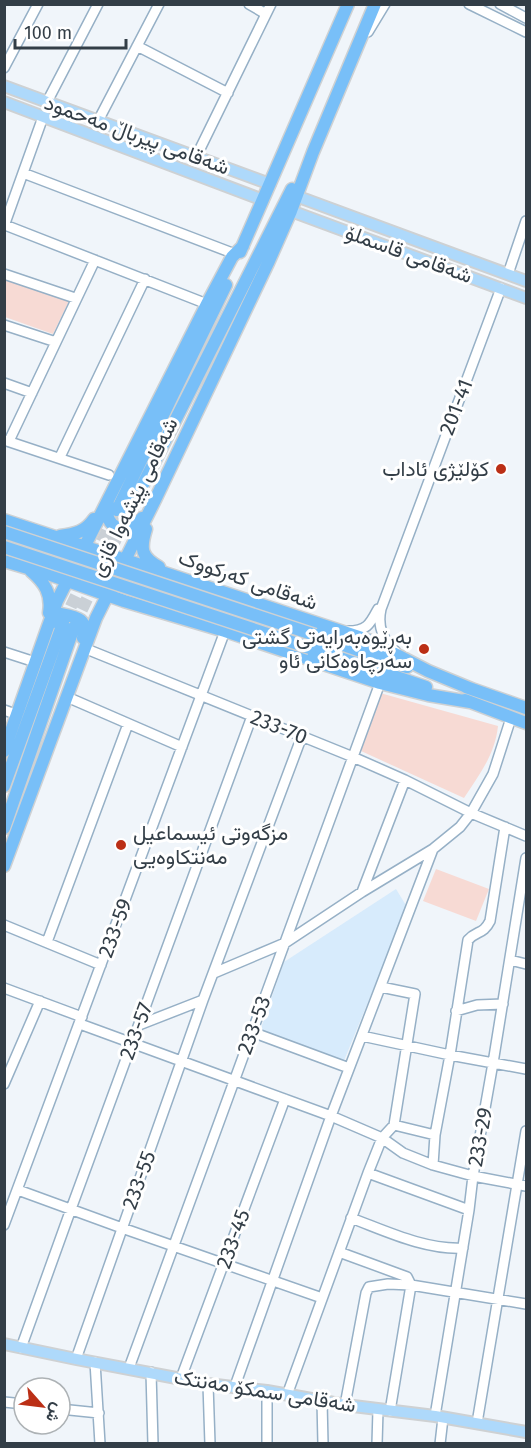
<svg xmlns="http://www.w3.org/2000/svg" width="531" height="1448" font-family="'Fira Sans',Vazirmatn,sans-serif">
  <rect width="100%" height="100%" fill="#f0f5fa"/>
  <!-- built -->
  <path fill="#d7ebfc" d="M396 889 407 907 343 1063 260 1031 284 962Z"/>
  <!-- green -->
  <path fill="#f7dad4" d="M5 278 69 301 53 334 5 317Z
    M380 693 498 726C495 755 479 775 464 798L361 751Z
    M436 869 489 889 476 921 423 901Z"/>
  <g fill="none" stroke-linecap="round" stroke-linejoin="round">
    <!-- highway-tunnel -->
    <path stroke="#cad0d6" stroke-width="12" stroke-dasharray="12 6" stroke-linecap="butt" d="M63 623 117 510
      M74 626 128 514"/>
    <!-- minor casing -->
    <g stroke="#96b0c6" stroke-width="12">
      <path id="minor" d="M249 4 266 14
        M469 4 526 32
        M500 4 526 18
        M368 32 385 4
        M137 46 228 93
        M4 68 38 4
        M47 102 98 4
        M98 121 159 4
        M196 157 271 4
        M23 173 235 254
        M5 225 207 304
        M4 226 43 117
        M4 274 75 298
        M508 274 526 221
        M4 325 56 342
        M4 383 32 393
        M4 440 109 475
        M9 441 95 260
        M60 457 145 279
        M348 631C367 631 370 624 378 609
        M84 648 353 757 405 780 471 813 526 836
        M4 652 35 662
        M396 652C383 640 377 627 381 609L501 288
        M67 697 182 747
        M4 710 18 715
        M362 892 405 780
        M4 925 101 965
        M47 942 128 724
        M510 960 526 964
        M214 973 285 943 362 892 433 849 460 827 471 813 493 774 511 718
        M4 988 82 1017
        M456 1011 477 1005 503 1004
        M80 1024 331 1116 382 1138 403 1153 433 1165 473 1176 526 1186
        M139 1025 203 1000
        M252 1032 349 1068
        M362 1036 450 1055 526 1069
        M4 1084 40 1001
        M394 1125 435 1135
        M433 1165 435 1135 450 1055 468 940C477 930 483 935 490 921L505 827
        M368 1173 469 1210
        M18 1190 122 1228 322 1298
        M351 1218C386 1231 425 1250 463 1248
        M4 1225 225 631
        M339 1252 407 1277 411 1285
        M21 1348 71 1209 252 716
        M76 1359 203 1000 302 736
        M95 1362 100 1444
        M129 1368 380 683
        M151 1372 153 1444
        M181 1378 285 1099
        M208 1384 210 1444
        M235 1386 331 1116 433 849
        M267 1391V1444
        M287 1395 368 1173 382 1138 394 1125 415 994 381 987
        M322 1401 323 1444
        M4 1402 24 1404
        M345 1405 366 1293 369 1287 388 1284 411 1285 526 1304
        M60 1409 99 1413
        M390 1411 411 1285
        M435 1416 469 1210 473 1176 493 1063 526 858
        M477 1423 526 1131
        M377 1444 378 1410
        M440 1444 443 1418"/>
    </g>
    <!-- major casing -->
    <g stroke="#ced1d3" stroke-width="14">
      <path id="major" d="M4 86 270 184
        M4 102 263 200
        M296 196 526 281
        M291 211 526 298
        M4 1344 76 1359 208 1384 267 1391 345 1405 435 1416 526 1432"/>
    </g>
    <!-- highway casing -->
    <g stroke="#ced1d3" stroke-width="15">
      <path id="highway" d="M240 252 348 4
        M108 504C102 529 128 537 142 518
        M117 510 226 285
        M128 514 292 189
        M4 520 368 640 428 671 474 690
        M146 529C140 549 141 557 159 567
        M60 536C75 534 85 532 94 519
        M4 561 51 575 124 601 225 631 380 683 428 695 470 702
        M31 571C45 583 52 594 49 613
        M51 623 55 616 61 614C77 617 89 619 83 638
        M315 635 407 667
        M310 648 426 687
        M466 687 526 708
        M465 700 526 723
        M4 751 57 601 207 304 232 257 243 246
        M4 786 63 623
        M4 828 74 627
        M4 866 96 618 155 500 268 263 291 211 313 152 375 4"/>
    </g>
    <!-- minor -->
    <use href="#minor" stroke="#fff" stroke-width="9"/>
    <!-- major -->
    <use href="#major" stroke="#aed9fb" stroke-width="10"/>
    <!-- highway -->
    <use href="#highway" stroke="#78bff8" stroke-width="12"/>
    <!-- highway-bridge casing -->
    <g stroke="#ced1d3" stroke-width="15" stroke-linecap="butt">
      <path id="highway-bridge" d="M4 532 315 635
        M4 547 310 648"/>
    </g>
    <!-- highway-bridge -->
    <use href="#highway-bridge" stroke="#78bff8" stroke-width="12"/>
  </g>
  <!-- markers -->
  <g fill="#bb2f16" stroke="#fff" stroke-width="2">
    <circle cx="501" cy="469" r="6"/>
    <circle cx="424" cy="649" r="6"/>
    <circle cx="121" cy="845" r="6"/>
  </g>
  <g text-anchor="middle" stroke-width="6" stroke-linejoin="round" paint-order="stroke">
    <!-- street labels -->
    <g font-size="21" fill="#333e47" stroke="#fff">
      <text transform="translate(137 135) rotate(20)" y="7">شەقامی پیرباڵ مەحمود</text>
      <text transform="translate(409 254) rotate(20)" y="7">شەقامی قاسملۆ</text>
      <text transform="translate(456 407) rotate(-69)" y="7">201-41</text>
      <text transform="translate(134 497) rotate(-64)" y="7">شەقامی پێشەوا قازی</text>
      <text transform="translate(248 580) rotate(19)" y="7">شەقامی کەرکووک</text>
      <text transform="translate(279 727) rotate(22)" y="7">233-70</text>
      <text transform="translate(115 928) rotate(-70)" y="7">233-59</text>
      <text transform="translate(254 1025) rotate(-70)" y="7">233-53</text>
      <text transform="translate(136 1031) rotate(-70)" y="7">233-57</text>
      <text transform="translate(480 1137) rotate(-80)" y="7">233-29</text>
      <text transform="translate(139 1180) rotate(-70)" y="7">233-55</text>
      <text transform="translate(233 1239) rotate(-70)" y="7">233-45</text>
      <text transform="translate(265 1391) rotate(9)" y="7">شەقامی سمکۆ مەنتک</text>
    </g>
    <!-- poi labels -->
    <g font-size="21" fill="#333e47" stroke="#fff" text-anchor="end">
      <text x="489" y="476">کۆلێژی ئاداب</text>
      <text x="412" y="644">بەڕێوەبەرایەتی گشتی<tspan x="412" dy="24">سەرچاوەکانی ئاو</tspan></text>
      <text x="133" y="840" text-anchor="start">مزگەوتی ئیسماعیل<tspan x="133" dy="24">مەنتکاوەیی</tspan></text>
    </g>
  </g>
  <!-- border -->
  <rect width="531" height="1448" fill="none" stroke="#333e47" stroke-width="12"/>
  <!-- north arrow -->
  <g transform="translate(42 1406) rotate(118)"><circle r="28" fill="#ffffff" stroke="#adb2b5" stroke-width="1.5"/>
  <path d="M0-4.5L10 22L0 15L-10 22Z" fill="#bb2f16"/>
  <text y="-9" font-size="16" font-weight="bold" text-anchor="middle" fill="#333e47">ش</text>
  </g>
  <!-- scale -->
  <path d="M15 39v9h111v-9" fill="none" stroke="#333e47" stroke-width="3"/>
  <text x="24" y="39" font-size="18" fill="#333e47" stroke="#ffffff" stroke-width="4.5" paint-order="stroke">100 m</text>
</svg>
